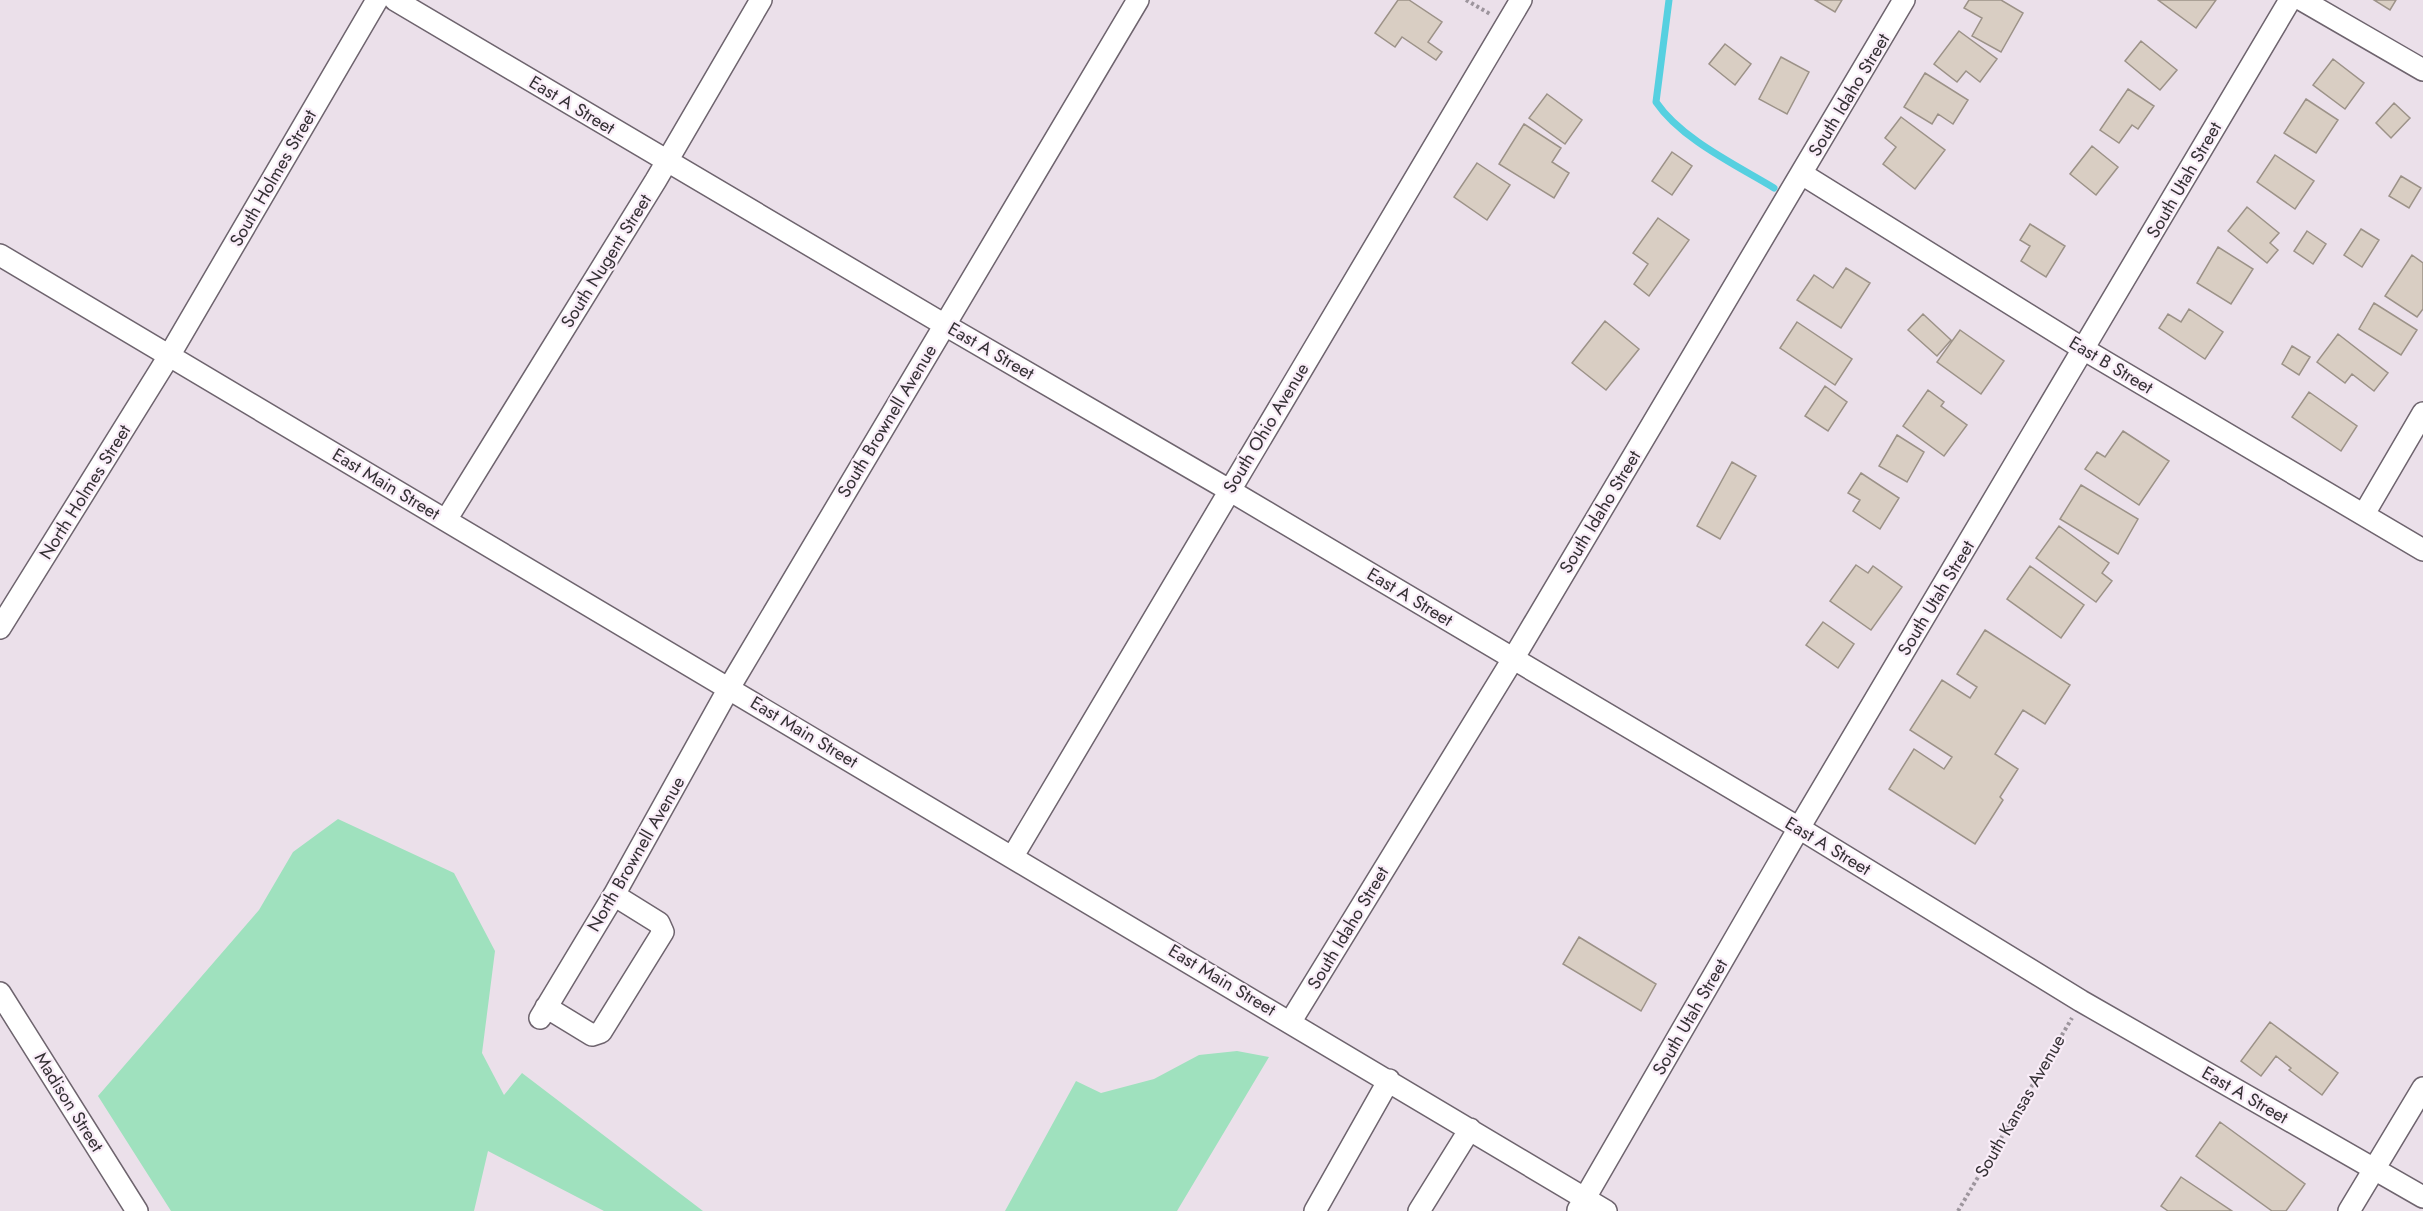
<svg xmlns="http://www.w3.org/2000/svg" width="2423" height="1211" font-family="Jost,sans-serif">
  <rect width="100%" height="100%" fill="#ebe0ea"/>
  <!-- green -->
  <path fill="#9fe1be" d="M338 819 454 873 495 951 482 1053 504 1095 522 1073 703 1211H604L488 1151 474 1211H171L98 1096 259 910 293 852Z
    M1237 1051 1269 1057 1177 1211H1005L1076 1081 1101 1093 1154 1079 1199 1055Z"/>
  <g fill="none" stroke-linecap="round" stroke-linejoin="round">
    <!-- stream -->
    <path stroke="#56d0e0" stroke-width="7" d="M1669 0 1656 102C1681 139 1736 165 1774 188"/>
  </g>
  <!-- building -->
  <path fill="#d9cec3" stroke="#9c9288" stroke-width="1.5" d="M1398 0H1409L1442 22 1428 42 1442 52 1436 60 1402 37 1395 47 1375 33Z
    M1815 0H1842L1835 12Z
    M1969 0H2001L2023 13 2001 52 1972 36 1982 18 1964 8Z
    M2158 0H2216L2196 28Z
    M2374 0H2396L2390 10Z
    M1959 31 1997 59 1980 82 1966 71 1957 82 1934 64Z
    M2141 41 2177 70 2160 90 2125 61Z
    M1725 44 1751 64 1735 85 1709 64Z
    M1781 57 1809 72 1787 114 1759 99Z
    M2333 59 2364 83 2345 109 2313 85Z
    M1925 73 1968 100 1953 124 1938 114 1932 124 1904 107Z
    M2128 89 2154 106 2138 129 2132 125 2119 143 2100 130Z
    M1547 94 1582 120 1565 144 1529 118Z
    M2306 99 2338 120 2316 153 2284 133Z
    M2394 103 2410 118 2391 138 2376 123Z
    M1901 117 1945 150 1915 189 1883 164 1896 147 1885 138Z
    M1524 124 1561 148 1552 162 1569 173 1554 198 1499 164Z
    M2092 146 2118 167 2096 195 2070 174Z
    M1672 152 1692 166 1672 195 1652 181Z
    M2275 155 2314 181 2295 209 2257 182Z
    M1477 163 1510 185 1487 220 1454 197Z
    M2401 176 2421 188 2409 208 2389 196Z
    M2247 207 2279 233 2270 243 2278 250 2267 263 2228 231Z
    M1658 218 1689 240 1649 296 1634 284 1648 264 1633 253Z
    M2030 224 2065 246 2046 277 2021 261 2030 246 2020 240Z
    M2361 229 2379 240 2362 267 2344 255Z
    M2307 231 2326 244 2313 264 2294 251Z
    M2218 247 2253 269 2231 304 2197 283Z
    M2412 255 2423 263V309L2417 317 2385 296Z
    M1846 268 1870 283 1841 328 1797 300 1814 275 1833 288Z
    M2374 303 2417 330 2401 355 2359 329Z
    M2189 309 2223 332 2205 359 2159 328 2168 314 2181 322Z
    M1923 314 1951 340 1937 356 1908 330Z
    M1605 321 1639 349 1606 390 1572 363Z
    M1797 322 1852 359 1835 385 1780 348Z
    M1960 330 2004 361 1981 394 1937 362Z
    M2338 334 2388 373 2374 391 2352 374 2345 383 2317 362Z
    M2292 346 2310 357 2299 375 2282 364Z
    M1825 386 1847 402 1828 431 1805 416Z
    M1928 390 1944 402 1941 406 1967 425 1944 456 1903 426Z
    M2309 392 2357 426 2341 451 2292 417Z
    M2123 431 2169 461 2139 505 2085 469 2097 452 2105 457Z
    M1897 435 1924 452 1907 482 1879 466Z
    M1732 462 1756 476 1720 539 1697 526Z
    M1861 473 1899 498 1880 529 1853 511 1860 500 1848 493Z
    M2081 485 2138 519 2118 554 2060 519Z
    M2059 526 2109 563 2102 573 2112 581 2096 602 2036 558Z
    M1856 565 1868 573 1873 566 1902 587 1871 630 1830 601Z
    M2030 566 2084 605 2061 638 2007 599Z
    M1823 622 1854 644 1838 668 1806 645Z
    M1985 630 2070 685 2045 724 2023 710 1995 754 2018 769 2000 797 2003 800 1975 844 1889 789 1914 749 1944 769 1952 757 1910 730 1942 680 1970 698 1977 687 1957 674Z
    M1579 937 1656 984 1641 1011 1563 964Z
    M2270 1022 2338 1073 2322 1095 2289 1070 2291 1068 2276 1056 2261 1076 2241 1061Z
    M2220 1122 2305 1184 2286 1211H2272L2196 1156Z
    M2181 1177 2232 1211H2168L2161 1206Z"/>
  <g fill="none" stroke-linecap="round" stroke-linejoin="round">
    <!-- minor casing -->
    <g stroke="#6e646e" stroke-width="24">
      <path id="minor" d="M395 0 945 325 1229 490 1799 828 2081 1001 2423 1197
        M2302 0 2423 70
        M1802 174 2085 350 2423 550
        M0 255 1606 1211
        M2364 514 2423 413
        M446 520 656 180 761 0
        M0 628 169 356 377 0
        M1013 856 1521 0
        M0 993 137 1211
        M546 1007 592 1035 601 1032 663 932 659 923 614 895
        M540 1018 614 895 729 688 1138 0
        M1291 1021 1513 659 1904 0
        M1578 1210 1799 828 2290 0
        M1315 1211 1389 1080
        M1419 1211 1470 1129
        M2349 1211 2423 1088"/>
    </g>
    <!-- path -->
    <path stroke="#9d959d" stroke-width="4" stroke-dasharray="3 3" stroke-linecap="butt" d="M1466 0 1490 14
      M1958 1211 2072 1018"/>
    <!-- minor -->
    <use href="#minor" stroke="#fff" stroke-width="21"/>
  </g>
  <g text-anchor="middle" stroke-width="4.5" stroke-linejoin="round" paint-order="stroke">
    <!-- street labels -->
    <g font-size="18" fill="#343034" stroke="#f9edf8">
      <text transform="translate(1849 95) rotate(-59)" y="6">South Idaho Street</text>
      <text transform="translate(572 105) rotate(31)" y="6">East A Street</text>
      <text transform="translate(273 178) rotate(-60)" y="6">South Holmes Street</text>
      <text transform="translate(2184 180) rotate(-60)" y="6">South Utah Street</text>
      <text transform="translate(606 261) rotate(-58)" y="6">South Nugent Street</text>
      <text transform="translate(991 351) rotate(30)" y="6">East A Street</text>
      <text transform="translate(2111 365) rotate(31)" y="6">East B Street</text>
      <text transform="translate(887 421) rotate(-59)" y="6">South Brownell Avenue</text>
      <text transform="translate(1266 428) rotate(-59)" y="6">South Ohio Avenue</text>
      <text transform="translate(386 484) rotate(31)" y="6">East Main Street</text>
      <text transform="translate(85 492) rotate(-58)" y="6">North Holmes Street</text>
      <text transform="translate(1600 512) rotate(-59)" y="6">South Idaho Street</text>
      <text transform="translate(1410 597) rotate(31)" y="6">East A Street</text>
      <text transform="translate(1936 598) rotate(-59)" y="6">South Utah Street</text>
      <text transform="translate(804 732) rotate(31)" y="6">East Main Street</text>
      <text transform="translate(1828 846) rotate(31)" y="6">East A Street</text>
      <text transform="translate(636 854) rotate(-60)" y="6">North Brownell Avenue</text>
      <text transform="translate(1348 928) rotate(-59)" y="6">South Idaho Street</text>
      <text transform="translate(1222 980) rotate(31)" y="6">East Main Street</text>
      <text transform="translate(1690 1017) rotate(-60)" y="6">South Utah Street</text>
      <text transform="translate(2245 1095) rotate(30)" y="6">East A Street</text>
      <text transform="translate(69 1102) rotate(58)" y="6">Madison Street</text>
      <text transform="translate(2020 1106) rotate(-60)" y="6">South Kansas Avenue</text>
    </g>
  </g>
</svg>
